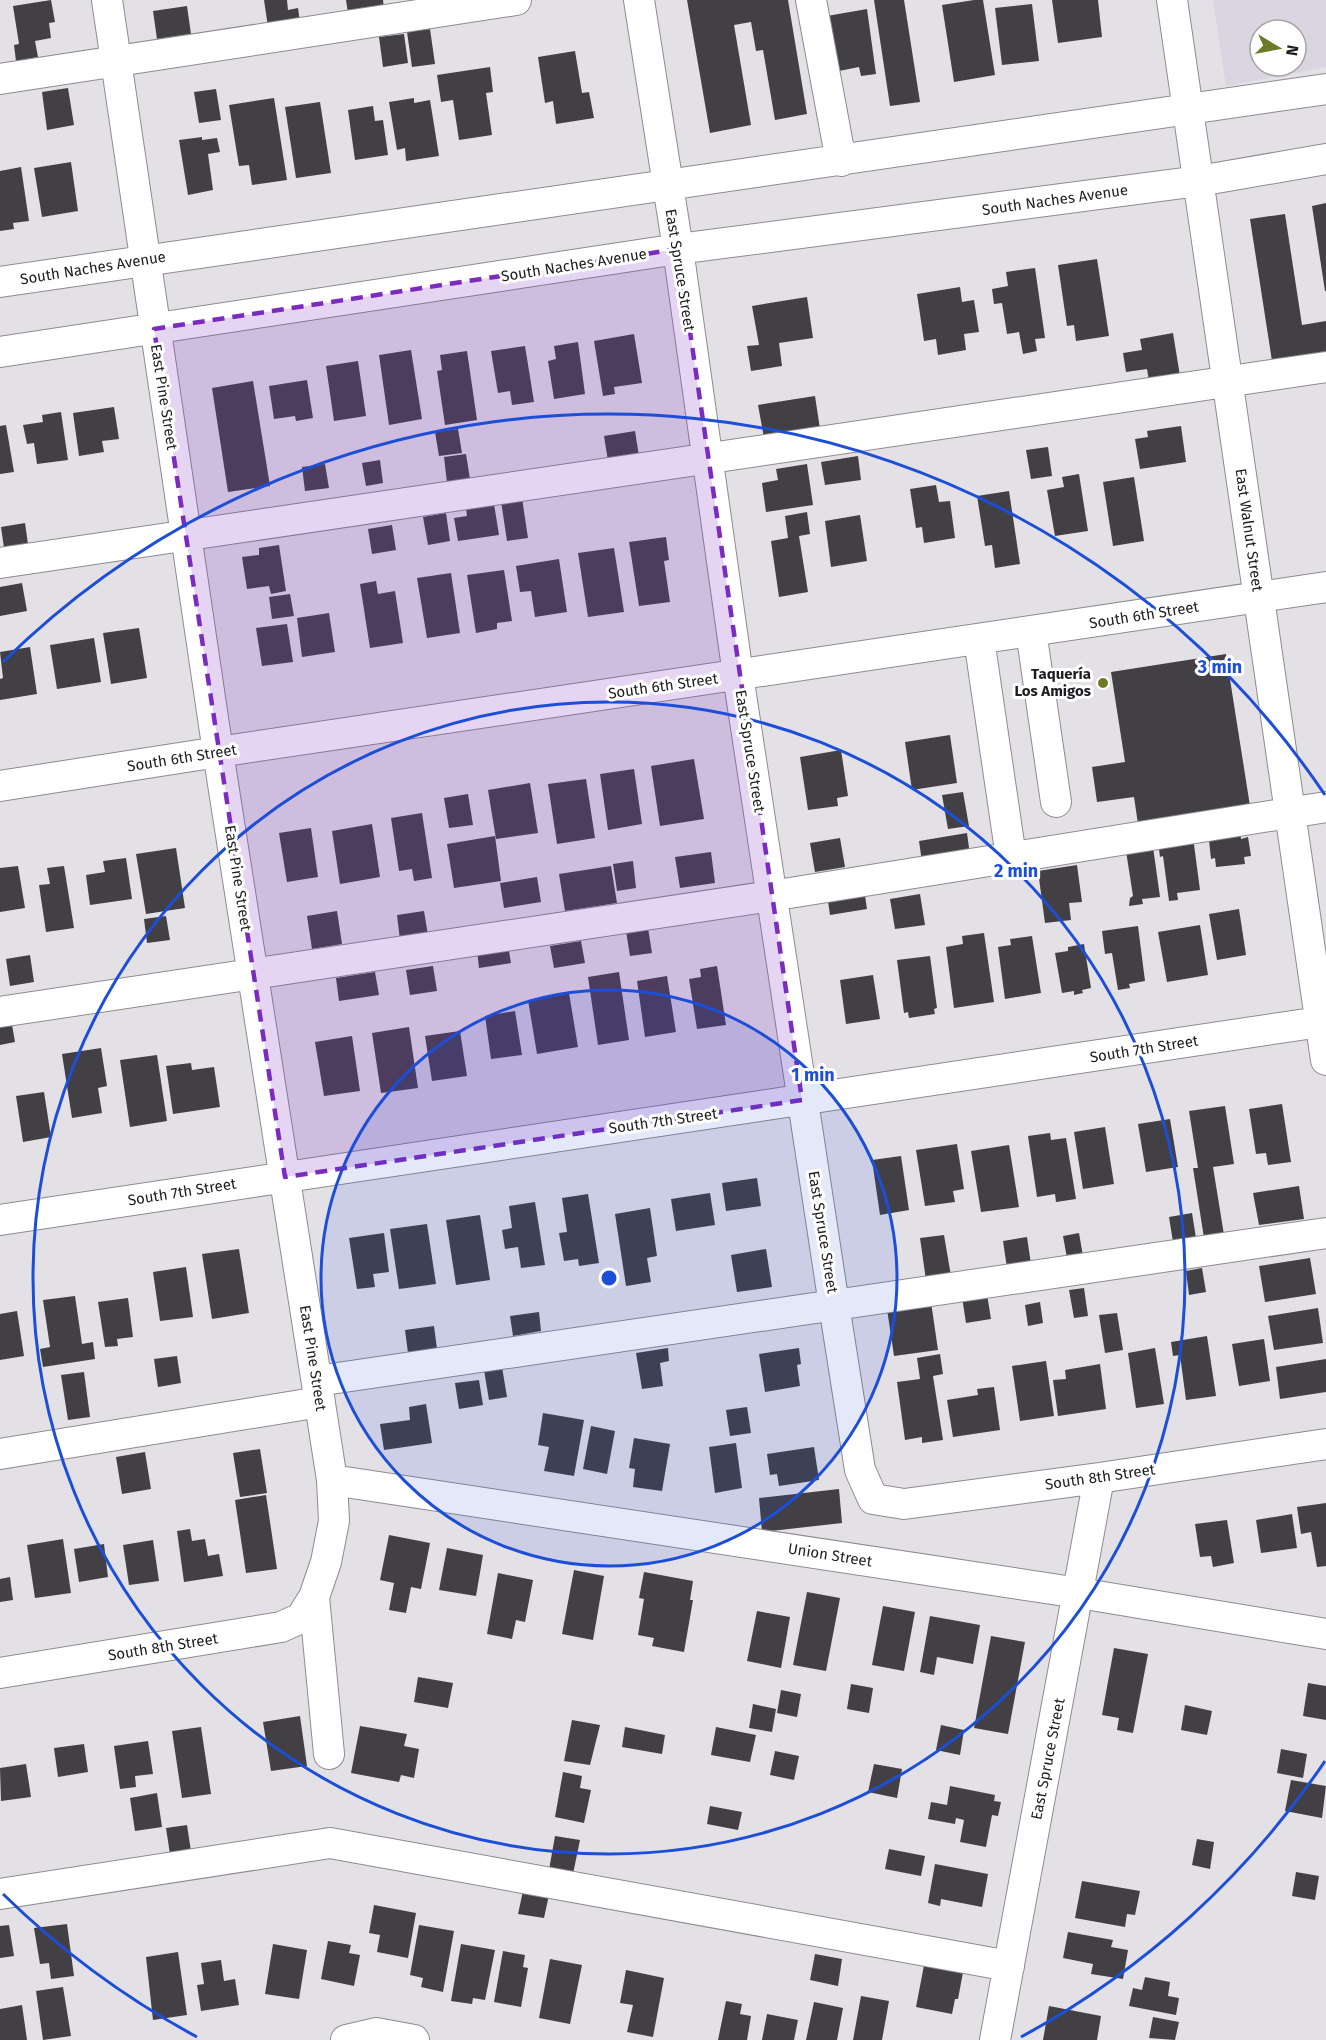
<svg xmlns="http://www.w3.org/2000/svg" width="1326" height="2040" font-family="'Fira Sans',sans-serif">
  <rect width="100%" height="100%" fill="#e3e1e6"/>
  <!-- built -->
  <path fill="#dad5e1" fill-rule="evenodd" d="M1213 0H1326V67L1226 86ZM1260 30H1296V66H1260Z"/>
  <!-- building -->
  <path fill="#424045" d="M51 0 55 22 49 23 51 38 35 41 38 57 16 61 14 45 19 44 13 6Z
    M264 0H287L288 10 298 8 300 22 268 27Z
    M346 0H383L384 8 348 13Z
    M687 0H788L807 114 775 120 763 50 756 51 751 22 734 25 751 125 710 133Z
    M874 0H904L920 102 890 106Z
    M974 0H983L995 75 954 82 942 5Z
    M1052 0H1098L1102 37 1058 43Z
    M1032 4 1039 61 1002 65 995 8Z
    M187 6 191 34 157 39 153 11Z
    M867 9 876 74 861 76 859 67 839 71 836 54 833 55 827 16Z
    M430 29 435 64 412 67 407 32Z
    M404 34 408 63 383 67 379 37Z
    M575 51 582 93 589 92 594 118 556 124 553 101 545 103 538 57Z
    M490 67 493 92 486 93 492 135 459 140 453 100 441 102 437 75Z
    M68 88 74 125 47 130 42 92Z
    M216 89 221 120 199 123 194 92Z
    M274 98 287 180 252 185 249 165 239 166 229 105Z
    M414 98V103L430 100 439 156 406 161 405 148 397 150 389 102Z
    M320 102 331 173 296 178 285 107Z
    M373 106 375 121 383 120 388 155 355 160 348 110Z
    M202 137V140L217 138 220 152 208 154 213 190 188 195 179 140Z
    M71 162 78 211 42 217 34 168Z
    M21 167 29 221 13 223 14 229 0 231V171Z
    M1326 203V291H1325L1312 206Z
    M1285 214 1302 325 1326 321V353L1272 361 1250 219Z
    M1097 259 1109 336 1076 341 1074 325 1067 326 1058 265Z
    M1035 268 1045 338 1035 339 1037 351 1023 354 1019 332 1007 334 1002 303 994 304 992 289 1008 286 1006 272Z
    M960 287 962 302 974 300 979 332 964 334 966 350 938 355 936 339 924 341 917 294Z
    M807 297 813 338 779 343 782 366 751 371 747 346 759 345 752 306Z
    M1173 333 1180 376 1149 381 1147 369 1126 372 1123 353 1142 350 1140 339Z
    M634 334 642 383 614 387 615 394 603 396 594 341Z
    M578 342 585 394 554 399 548 361 556 359 554 346Z
    M525 346 534 402 512 405 510 391 498 393 491 351Z
    M411 350 422 419 389 425 379 355Z
    M467 351 477 420 445 425 437 371 442 370 440 355Z
    M358 361 366 416 334 421 326 366Z
    M307 380 313 418 296 421 295 416 274 419 269 386Z
    M253 381 270 486 228 492 212 388Z
    M815 396 820 429 764 438 758 405Z
    M114 407 119 439 102 441 104 452 79 456 73 413Z
    M61 412 68 460 37 464 34 443 27 444 23 425 43 422 42 415Z
    M6 425 14 472 0 474V426Z
    M1181 426 1186 462 1140 469 1135 439 1148 437 1147 431Z
    M458 429 462 453 439 456 435 432Z
    M635 431 639 456 608 461 604 436Z
    M1048 447 1052 476 1031 479 1026 450Z
    M466 454 470 479 447 483 444 457Z
    M858 456 861 480 825 485 821 462Z
    M380 460 383 483 366 486 362 463Z
    M325 464 329 488 305 491 302 467Z
    M807 464 813 505 766 512 762 483 778 480 776 469Z
    M1079 474 1088 531 1055 536 1047 490 1064 487 1062 477Z
    M1134 477 1144 541 1113 546 1103 482Z
    M936 485 939 502 950 501 955 538 924 543 922 527 916 528 910 489Z
    M1009 491 1020 564 995 568 992 545 985 546 977 496Z
    M522 498 528 538 507 541 501 501Z
    M494 504 499 535 458 541 454 518 467 516 466 508Z
    M807 512 810 534 799 536 808 592 779 597 771 541 788 538 785 516Z
    M446 513 450 541 428 545 423 517Z
    M860 515 867 561 831 567 825 521Z
    M25 523 28 544 4 548 1 527Z
    M392 525 396 550 372 554 368 529Z
    M666 537 669 560 664 561 670 602 639 606 629 542Z
    M279 545 286 591 271 594 269 586 247 589 242 557 259 555V548Z
    M614 548 624 612 588 617 578 553Z
    M559 559 567 612 535 617 531 591 520 592 516 566Z
    M504 570 512 621 497 623V629L476 633 467 575Z
    M451 573 460 633 427 638 417 578Z
    M376 581 378 594 395 591 403 643 370 648 360 584Z
    M22 583 27 611 0 616V587Z
    M290 594 294 616 272 619 269 597Z
    M329 613 335 652 302 657 297 618Z
    M287 624 293 662 262 666 256 628Z
    M139 628 147 678 111 684 103 633Z
    M94 638 101 682 57 689 50 645Z
    M30 647 37 694 0 700V679L3 678 0 652Z
    M1226 654 1250 806 1138 824 1134 797 1097 802 1092 767 1125 762 1111 672Z
    M950 735 957 783 912 790 905 742Z
    M841 750 848 796 837 798 838 806 808 810 800 757Z
    M694 759 704 819 660 826 651 766Z
    M634 769 642 824 608 830 600 774Z
    M586 779 595 838 557 844 548 784Z
    M530 783 538 833 496 839 488 790Z
    M963 792 969 826 948 829 942 795Z
    M468 794 473 825 449 828 444 798Z
    M422 813 432 878 414 881 412 869 399 871 391 818Z
    M372 824 380 877 340 884 332 831Z
    M311 828 318 877 287 882 279 833Z
    M1240 831 1241 839 1248 837 1251 856 1244 857 1245 864 1216 867 1215 858 1211 859 1209 840Z
    M967 833 970 855 922 862 919 841Z
    M495 836 501 881 454 888 447 844Z
    M1193 837 1200 890 1177 893 1178 900 1169 901 1163 856 1160 857 1158 842Z
    M840 838 845 867 815 872 810 843Z
    M1153 847 1160 897 1142 899 1143 904 1129 906 1130 898 1133 896 1126 851Z
    M176 848 185 908 146 914 136 854Z
    M711 852 715 883 680 888 675 857Z
    M126 858 132 899 90 905 86 875 105 872 103 861Z
    M633 861 636 888 617 891 613 864Z
    M1077 865 1082 902 1069 903 1071 920 1045 923 1038 871Z
    M18 866 25 908 0 912V868Z
    M64 866 74 928 46 932 39 885 50 884 47 868Z
    M611 866 617 903 565 911 559 874Z
    M537 877 541 902 504 908 500 883Z
    M864 889 867 909 830 915 827 894Z
    M920 894 925 925 895 929 890 899Z
    M1239 909 1246 955 1217 960 1209 914Z
    M337 911 342 944 312 949 307 916Z
    M424 911 428 935 400 940 397 915Z
    M166 916 170 940 147 943 144 919Z
    M1200 925 1208 975 1167 982 1158 932Z
    M1138 926 1145 981 1129 984 1130 988 1118 990 1112 953 1105 954 1102 931Z
    M648 928 652 953 630 956 626 931Z
    M984 933 994 1002 954 1008 946 947 963 944 962 936Z
    M1032 936 1041 993 1005 999 998 947 1011 945 1010 939Z
    M581 941 585 963 554 968 550 946Z
    M1084 944 1091 988 1082 990 1083 993 1074 995V991L1062 993 1055 953 1068 951V947Z
    M508 945 511 963 479 968 477 950Z
    M30 955 34 982 10 986 6 959Z
    M930 956 937 1008 934 1009 935 1014 909 1018 908 1012 904 1013 897 960Z
    M433 966 437 991 410 995 406 970Z
    M717 966 726 1025 697 1029 689 979 701 977 700 969Z
    M375 972 379 995 339 1001 336 978Z
    M619 972 629 1040 598 1045 588 977Z
    M873 975 880 1019 846 1024 840 980Z
    M667 976 676 1032 645 1037 637 981Z
    M569 993 578 1047 537 1054 528 1000Z
    M515 1011 522 1055 491 1059 485 1016Z
    M11 1019 15 1042 0 1045V1021Z
    M409 1027 418 1088 381 1093 372 1033Z
    M460 1031 467 1076 432 1081 425 1036Z
    M352 1036 360 1091 324 1096 315 1042Z
    M101 1048 107 1086 98 1088 102 1113 72 1118 62 1054Z
    M157 1055 167 1121 130 1127 120 1060Z
    M191 1063 192 1070 214 1067 220 1107 173 1114 166 1066Z
    M44 1092 51 1137 23 1142 16 1096Z
    M1282 1104 1291 1162 1268 1165 1266 1153 1256 1154 1249 1109Z
    M1225 1106 1234 1164 1213 1167 1224 1235 1204 1238 1193 1168H1198L1189 1111Z
    M1170 1119 1178 1167 1146 1172 1138 1124Z
    M1105 1127 1114 1184 1083 1189 1074 1132Z
    M1050 1133 1051 1140 1066 1138 1076 1199 1056 1202 1055 1194 1037 1197 1028 1136Z
    M957 1144 964 1189 953 1191 955 1202 925 1206 916 1150Z
    M1009 1145 1019 1207 981 1212 971 1151Z
    M901 1156 909 1210 880 1215 872 1160Z
    M757 1178 761 1206 726 1211 722 1183Z
    M1299 1186 1304 1219 1259 1225 1253 1193Z
    M710 1193 715 1225 676 1231 671 1199Z
    M588 1194 599 1263 579 1266 578 1259 564 1261 559 1233 567 1232 562 1198Z
    M535 1202 545 1265 521 1268 518 1247 505 1249 502 1230 512 1228 509 1206Z
    M650 1208 657 1256 647 1258 651 1282 626 1286 615 1214Z
    M1192 1213 1196 1238 1173 1242 1169 1217Z
    M480 1215 490 1280 456 1285 446 1220Z
    M427 1224 436 1284 399 1289 390 1229Z
    M384 1233 389 1272 373 1274 375 1287 357 1289 349 1238Z
    M1079 1233 1083 1256 1067 1258 1063 1236Z
    M944 1235 951 1276 926 1280 920 1238Z
    M1027 1237 1031 1264 1007 1268 1003 1241Z
    M239 1249 249 1313 212 1319 202 1254Z
    M766 1249 772 1287 737 1292 731 1255Z
    M1310 1258 1316 1294 1265 1302 1259 1266Z
    M186 1267 193 1317 160 1321 153 1272Z
    M1202 1268 1206 1292 1189 1295 1186 1271Z
    M1084 1288 1088 1316 1074 1318 1069 1290Z
    M987 1294 991 1319 966 1323 962 1297Z
    M75 1296 82 1344 93 1342 95 1359 43 1367 40 1349 50 1347 43 1300Z
    M128 1298 133 1337 117 1339 118 1346 105 1347 98 1302Z
    M931 1302 938 1350 894 1356 887 1309Z
    M1040 1302 1043 1323 1028 1326 1025 1305Z
    M1318 1308 1323 1343 1274 1350 1268 1316Z
    M17 1311 24 1356 0 1360V1314Z
    M539 1312 541 1331 513 1336 510 1316Z
    M1117 1313 1123 1350 1105 1353 1099 1315Z
    M434 1326 437 1349 408 1353 405 1330Z
    M1207 1336 1216 1396 1186 1400 1180 1355 1173 1356 1171 1342Z
    M1264 1339 1270 1381 1239 1386 1232 1344Z
    M668 1348 669 1361 660 1363 663 1386 642 1389 636 1353Z
    M799 1348 801 1364 797 1365 800 1386 765 1392 759 1354Z
    M1155 1348 1164 1404 1136 1408 1128 1353Z
    M940 1354 943 1374 933 1376 943 1440 922 1443V1437L905 1440 897 1382 920 1379 917 1358Z
    M177 1356 181 1383 158 1387 154 1359Z
    M1326 1359V1392L1280 1399 1276 1367Z
    M1046 1361 1054 1416 1020 1421 1012 1366Z
    M1100 1364 1106 1409 1058 1416 1053 1380 1066 1379 1065 1370Z
    M502 1367 507 1397 489 1400 484 1370Z
    M84 1372 90 1417 68 1420 61 1375Z
    M479 1380 483 1405 459 1409 455 1383Z
    M994 1387 1000 1430 953 1437 947 1400 978 1395 977 1389Z
    M426 1404 432 1443 384 1450 380 1424 410 1420 409 1407Z
    M747 1407 751 1433 730 1436 726 1410Z
    M543 1413 584 1420 574 1476 544 1471 549 1447 538 1445Z
    M591 1426 615 1431 607 1474 583 1469Z
    M634 1438 670 1444 662 1491 633 1487 635 1469 629 1468Z
    M736 1443 742 1488 715 1493 709 1447Z
    M814 1447 819 1480 779 1486 777 1474 770 1475 767 1454Z
    M260 1449 267 1493 240 1497 233 1453Z
    M145 1452 151 1489 122 1494 116 1457Z
    M839 1489 842 1523 762 1532 759 1498Z
    M266 1495 277 1569 246 1573 235 1500Z
    M1326 1503V1566L1317 1567 1311 1532 1301 1534 1297 1507Z
    M1292 1514 1297 1548 1261 1553 1256 1520Z
    M1227 1520 1234 1563 1213 1567 1211 1556 1200 1557 1195 1524Z
    M190 1529 192 1541 205 1539 208 1556 219 1554 223 1576 184 1582 177 1531Z
    M389 1535 430 1543 421 1589 411 1587 406 1613 389 1610 394 1583 380 1580Z
    M63 1539 71 1593 35 1598 27 1545Z
    M153 1540 159 1581 129 1585 123 1545Z
    M104 1544 108 1577 79 1582 74 1549Z
    M447 1548 483 1555 476 1596 439 1590Z
    M574 1570 604 1576 593 1640 562 1634Z
    M644 1572 693 1581 690 1600H693L684 1652 652 1646 654 1638 638 1635 644 1599 639 1598Z
    M498 1573 533 1580 525 1622 516 1620 512 1639 487 1634Z
    M10 1577 13 1600 0 1602V1579Z
    M807 1592 840 1598 826 1671 793 1665Z
    M883 1606 915 1612 904 1671 872 1665Z
    M757 1611 790 1617 781 1668 747 1661Z
    M930 1616 980 1625 973 1664 937 1657 934 1675 920 1672Z
    M991 1636 1025 1642 1008 1734 974 1728Z
    M1114 1648 1148 1654 1133 1733 1117 1730 1119 1718 1102 1715Z
    M418 1677 453 1683 448 1708 414 1702Z
    M1308 1683 1326 1686V1720L1303 1716Z
    M851 1684 873 1688 869 1713 847 1709Z
    M781 1690 801 1694 797 1717 777 1713Z
    M753 1704 776 1709 772 1732 749 1728Z
    M1185 1705 1212 1711 1207 1735 1181 1730Z
    M300 1716 307 1766 271 1771 263 1722Z
    M572 1720 600 1725 590 1765 564 1761Z
    M941 1725 964 1730 960 1755 936 1750Z
    M360 1726 407 1734 404 1746 419 1749 414 1778 401 1775 399 1782 351 1773Z
    M201 1727 211 1794 182 1798 172 1731Z
    M625 1727 665 1735 662 1754 622 1747Z
    M716 1727 756 1735 750 1762 711 1755Z
    M148 1741 153 1774 135 1776 136 1787 120 1789 114 1746Z
    M84 1744 88 1772 58 1777 54 1748Z
    M1281 1749 1307 1754 1303 1778 1277 1773Z
    M775 1751 799 1756 794 1780 770 1775Z
    M26 1764 31 1797 1 1801 0 1768Z
    M874 1764 902 1769 897 1798 868 1792Z
    M563 1772 582 1776 580 1788 591 1790 584 1823 555 1817Z
    M1291 1780 1326 1786 1322 1818 1285 1811Z
    M950 1786 995 1795 994 1801 1001 1802 998 1816 992 1815 986 1847 960 1842 964 1820 956 1818 955 1824 928 1819 931 1802 947 1805Z
    M157 1793 162 1827 135 1831 130 1798Z
    M710 1806 742 1812 738 1830 707 1824Z
    M187 1825 192 1858 171 1861 166 1828Z
    M555 1836 580 1840 573 1874 549 1870Z
    M1197 1839 1214 1842 1210 1869 1192 1865Z
    M889 1849 925 1856 921 1876 885 1869Z
    M935 1864 988 1874 982 1907 941 1899 940 1906 928 1903Z
    M1296 1872 1319 1876 1315 1900 1292 1896Z
    M1082 1881 1140 1891 1135 1915 1127 1914 1125 1927 1075 1918Z
    M523 1891 549 1895 544 1918 518 1914Z
    M374 1905 416 1913 408 1958 377 1952 380 1935 369 1933Z
    M67 1924 74 1976 51 1979 49 1963 40 1964 34 1928Z
    M9 1925 14 1956 0 1958V1926Z
    M419 1925 454 1931 443 1992 421 1987 423 1978 410 1975Z
    M1068 1932 1113 1940 1111 1947 1128 1950 1123 1979 1091 1974 1093 1964 1063 1958Z
    M328 1941 351 1945 349 1953 360 1955 354 1986 321 1979Z
    M273 1944 307 1950 299 1999 265 1994Z
    M461 1944 495 1950 485 2000 473 1998 472 2004 451 2001Z
    M503 1951 525 1955 523 1967 528 1968 521 2007 494 2002Z
    M178 1952 187 2015 153 2020 146 1957Z
    M815 1954 842 1959 838 1986 810 1980Z
    M550 1959 582 1965 570 2024 539 2018Z
    M221 1960 224 1981 235 1979 239 2005 201 2011 197 1985 204 1984 201 1963Z
    M925 1960 964 1967 958 1999H955L952 2014 916 2007Z
    M626 1970 664 1978 653 2037 627 2032 633 2005 620 2003Z
    M1145 1977 1170 1982 1168 1996 1179 1998 1176 2015 1129 2006 1133 1988 1142 1990Z
    M63 1987 71 2036 43 2040 36 1991Z
    M861 1996 889 2001 882 2040H853Z
    M726 2001 742 2004 740 2014 751 2016 747 2040H718Z
    M814 2002 843 2008 837 2040H806Z
    M22 2005 27 2040H0V2009Z
    M1049 2006 1101 2016 1097 2040H1043Z
    M767 2014 798 2020 794 2040H762Z
    M1153 2017 1179 2022 1175 2040 1149 2038Z"/>
  <g fill="none" stroke-linecap="round" stroke-linejoin="round">
    <!-- minor casing -->
    <g stroke="#8d8b8f" stroke-width="32">
      <path id="minor" d="M107 0 218 752 332 1480 334 1521 326 1562 314 1597 329 1754
        M639 0 678 249 738 675 834 1305 860 1470 873 1499 904 1504 1099 1478 1326 1444
        M811 0 841 161
        M1172 0 1326 1060
        M0 79 516 0
        M0 282 1326 89
        M0 352 678 249 1199 181 1326 159
        M0 563 1326 367
        M1031 631 1056 802
        M979 639 1011 857
        M0 786 218 752 1326 587
        M0 1012 771 896 1326 807
        M0 1220 1326 1021
        M317 1381 1326 1233
        M0 1454 320 1402
        M332 1480 1079 1593 1326 1634
        M0 1673 281 1627 301 1618 314 1597
        M0 1894 330 1843 1009 1966
        M346 2040 376 2033 414 2040
        M995 2040 1099 1478"/>
    </g>
    <!-- minor -->
    <use href="#minor" stroke="#fff" stroke-width="30"/>
  </g>
  <!-- marked area -->
  <path fill="#7b2cbf" fill-opacity="0.2" stroke="#7b2cbf" stroke-width="4.5" stroke-dasharray="12 8" stroke-linejoin="round" d="M678 249 802 1100 285 1177 154 329Z"/>
  <!-- distance rings -->
  <circle cx="609" cy="1278" r="288" fill="#1d4ed8" fill-opacity=".12"/>
  <g fill="none" stroke="#1d4ed8" stroke-width="3">
    <circle cx="609" cy="1278" r="288"/>
    <circle cx="609" cy="1278" r="576"/>
    <path d="M1325 1761A864 864 0 0 1 1021 2037M197 2037A864 864 0 0 1 3 1894M3 662A864 864 0 0 1 1325 795"/>
  </g>
  <!-- markers -->
  <circle fill="#6d7a27" stroke="#fff" stroke-width="2" cx="1103" cy="683" r="6"/>
  <g text-anchor="middle" stroke-width="6" stroke-linejoin="round" paint-order="stroke">
    <!-- street labels -->
    <g font-size="15" fill="#1d1c1e" stroke="#fff">
      <text transform="translate(1055 200) rotate(-8)" y="5">South Naches Avenue</text>
      <text transform="translate(574 265) rotate(-9)" y="5">South Naches Avenue</text>
      <text transform="translate(93 268) rotate(-9)" y="5">South Naches Avenue</text>
      <text transform="translate(680 270) rotate(81)" y="5">East Spruce Street</text>
      <text transform="translate(164 397) rotate(81)" y="5">East Pine Street</text>
      <text transform="translate(1249 530) rotate(82)" y="5">East Walnut Street</text>
      <text transform="translate(1144 615) rotate(-9)" y="5">South 6th Street</text>
      <text transform="translate(663 686) rotate(-8)" y="5">South 6th Street</text>
      <text transform="translate(750 751) rotate(81)" y="5">East Spruce Street</text>
      <text transform="translate(182 758) rotate(-9)" y="5">South 6th Street</text>
      <text transform="translate(238 878) rotate(81)" y="5">East Pine Street</text>
      <text transform="translate(1144 1049) rotate(-9)" y="5">South 7th Street</text>
      <text transform="translate(663 1121) rotate(-8)" y="5">South 7th Street</text>
      <text transform="translate(182 1192) rotate(-9)" y="5">South 7th Street</text>
      <text transform="translate(823 1232) rotate(81)" y="5">East Spruce Street</text>
      <text transform="translate(313 1358) rotate(81)" y="5">East Pine Street</text>
      <text transform="translate(1100 1477) rotate(-8)" y="5">South 8th Street</text>
      <text transform="translate(830 1555) rotate(9)" y="5">Union Street</text>
      <text transform="translate(163 1647) rotate(-9)" y="5">South 8th Street</text>
      <text transform="translate(1048 1759) rotate(-79)" y="5">East Spruce Street</text>
    </g>
    <!-- poi labels -->
    <g font-size="15" font-weight="bold" fill="#1d1c1e" stroke="#fff" text-anchor="end">
      <text x="1091" y="679">Taquería<tspan x="1091" dy="17">Los Amigos</tspan></text>
    </g>
  </g>
  <circle cx="609" cy="1278" r="9" fill="#1d4ed8" stroke="#fff" stroke-width="3"/>
  <g font-size="18" text-anchor="middle" font-weight="bold" fill="#1d4ed8" stroke="#fff" stroke-width="6" stroke-linejoin="round" paint-order="stroke">
    <text x="1220" y="673">3 min</text>
    <text x="1016" y="877">2 min</text>
    <text x="813" y="1081">1 min</text>
  </g>
  <!-- north arrow -->
  <g transform="translate(1278 48) rotate(100)"><circle r="28" fill="#ffffff" stroke="#a5a4a5" stroke-width="1.5"/>
  <path d="M0-4.5L10 22L0 15L-10 22Z" fill="#6d7a27"/>
  <text y="-9" font-size="16" font-weight="bold" text-anchor="middle" fill="#1d1c1e">N</text>
  </g>
</svg>
